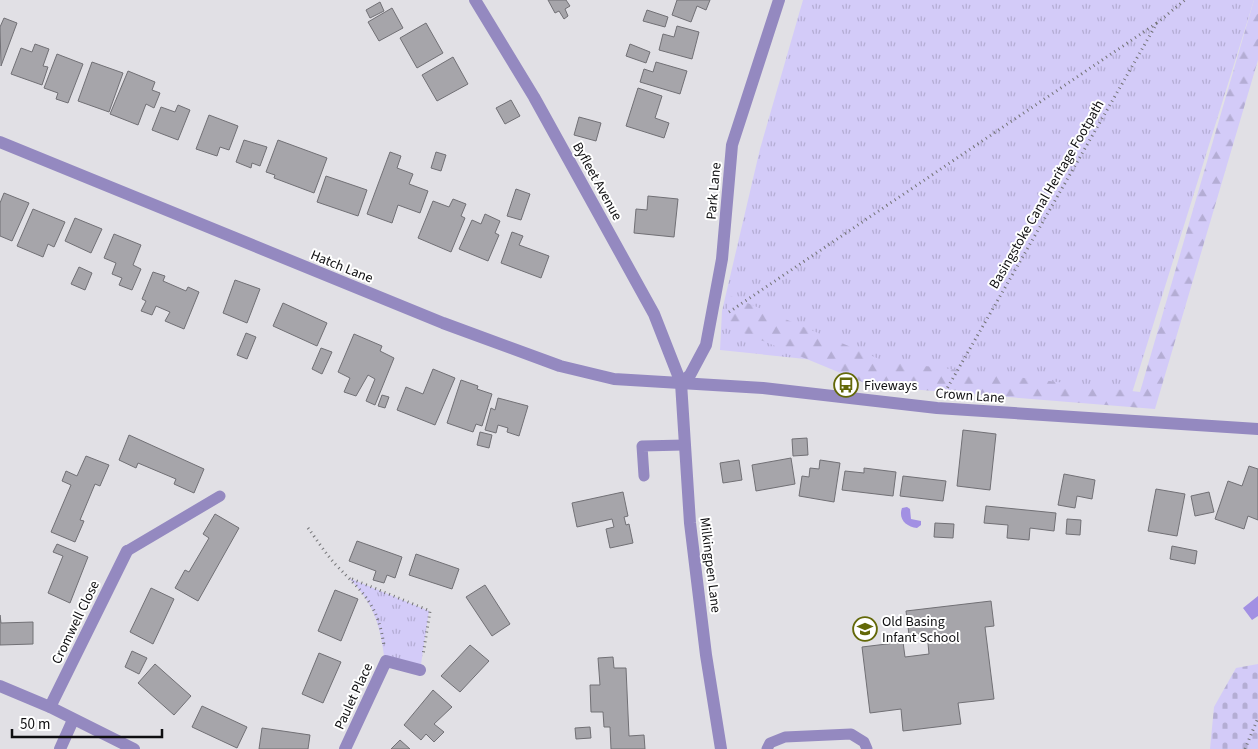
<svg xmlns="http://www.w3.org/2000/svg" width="1258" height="749" font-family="'Source Sans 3',sans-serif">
  <defs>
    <pattern id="grass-tufts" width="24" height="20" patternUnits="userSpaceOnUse" patternTransform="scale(1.25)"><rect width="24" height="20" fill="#d3cbf8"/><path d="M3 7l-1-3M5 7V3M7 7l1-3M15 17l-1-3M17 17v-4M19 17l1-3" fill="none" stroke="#b4add4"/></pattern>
    <pattern id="forest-firs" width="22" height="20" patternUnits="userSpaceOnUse" patternTransform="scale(1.25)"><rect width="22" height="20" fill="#d3cbf8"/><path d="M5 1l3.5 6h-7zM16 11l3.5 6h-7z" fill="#b4add4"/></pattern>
    <pattern id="cemetery-stones" width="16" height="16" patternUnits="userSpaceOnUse" patternTransform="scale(1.25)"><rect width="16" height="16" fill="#d3cbf8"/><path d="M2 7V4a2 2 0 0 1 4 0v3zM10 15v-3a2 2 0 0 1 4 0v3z" fill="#b4add4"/></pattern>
  </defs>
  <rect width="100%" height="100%" fill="#e1e0e5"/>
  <!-- grass -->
  <path fill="url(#grass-tufts)" d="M803 0H1254L1132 393 720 350 722 311 760 149Z
    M349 578 429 611 420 671 385 662C380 625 375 605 349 578Z"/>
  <!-- forest -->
  <path fill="url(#forest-firs)" d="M1254 0H1258V60L1155 409 872 386 729 327 726 294 884 361 1140 392Z"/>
  <!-- cemetery -->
  <path fill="url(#cemetery-stones)" d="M1258 664V749H1210L1214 707 1236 668Z"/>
  <!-- water -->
  <path fill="#a290e3" d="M907 507 910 509 911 519 921 521V525L917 528C906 527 898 519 902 508Z
    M1258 596V616L1252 620 1243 608Z"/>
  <!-- building -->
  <path fill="#a6a5aa" stroke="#717075" d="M548 0H566L570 6 565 9 568 16 564 19 559 11 555 13Z
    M677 0H710L706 10 697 6 691 22 672 15Z
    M380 2 384 11 370 18 366 10Z
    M392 8 403 28 379 41 368 22Z
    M647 10 668 17 665 27 643 21Z
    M4 18 17 23 1 66 0 27Z
    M426 23 443 53 417 68 400 38Z
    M677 26 699 32 692 59 659 50 663 34 674 37Z
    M35 44 49 49 43 66 48 67 42 85 11 74 21 48 32 52Z
    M630 44 650 52 646 63 626 56Z
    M57 54 83 64 68 103 56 99 58 93 44 88Z
    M453 57 468 84 437 101 422 75Z
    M92 62 123 73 109 112 78 101Z
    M656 62 687 71 680 94 640 82 644 69 653 72Z
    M128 71 155 82 152 90 160 93 154 108 146 104 138 125 110 114Z
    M638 88 662 96 655 118 669 123 664 138 626 126Z
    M511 100 520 116 505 124 496 108Z
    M178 105 190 110 178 140 152 130 161 107 175 112Z
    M209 115 238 126 229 150 220 147 217 156 196 149Z
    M579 117 601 123 596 141 574 135Z
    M244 140 267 147 260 166 252 163 251 168 236 162Z
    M278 140 327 158 314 193 274 178 275 175 266 172Z
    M390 152 401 156 397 168 413 174 409 184 428 191 420 213 398 205 392 223 367 214Z
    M436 152 446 155 441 171 431 168Z
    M326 176 367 190 358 216 317 202Z
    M516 189 530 194 521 220 507 216Z
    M4 193 29 203 12 241 0 236V203Z
    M648 196 678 199 674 237 634 233 636 209 647 210Z
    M453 199 466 204 461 216 465 218 451 252 418 238 433 201 449 207Z
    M33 209 65 222 54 247 48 244 43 257 17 246Z
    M485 214 500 221 495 233 499 235 488 261 459 249 472 220 481 224Z
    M75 218 102 229 91 253 65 241Z
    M512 232 523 236 519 245 549 256 541 278 501 263Z
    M114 234 141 245 133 265 141 269 132 290 119 285 122 278 112 274 116 263 104 258Z
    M79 267 92 273 85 290 71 284Z
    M153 272 165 276 163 281 186 291 188 287 199 292 184 329 165 321 170 312 156 306 152 315 141 311 146 301 142 299Z
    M235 280 260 289 247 323 223 313Z
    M283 303 327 323 317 346 273 326Z
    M246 333 256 337 247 359 237 355Z
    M354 334 382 346 380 351 394 358 375 405 366 401 375 379 368 375 356 396 344 392 350 378 338 372Z
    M321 348 332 352 322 374 312 369Z
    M433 369 455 378 435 425 397 410 406 387 423 394Z
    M461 380 478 386 477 389 492 394 482 426 476 424 473 432 447 423Z
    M382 395 389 397 385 408 378 406Z
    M498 398 528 406 519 436 507 432 508 428 498 425 496 433 485 430 491 408 495 410Z
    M963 430 996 434 990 490 957 486Z
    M480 432 492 435 489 448 477 445Z
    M129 435 204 469 194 493 174 484 176 479 138 463 136 468 119 460Z
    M807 438 808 455 793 456 792 439Z
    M86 456 109 465 100 486 95 484 80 520 84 521 75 542 51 532 71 485 62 481 66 471 77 476Z
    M791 458 795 484 756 491 752 465Z
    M739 460 742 480 723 483 720 463Z
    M820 460 840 463 834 502 799 496 802 476 809 477 810 468 819 469Z
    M1249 466 1258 469V520L1248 516 1244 529 1215 519 1228 481 1242 486Z
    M864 468 896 472 893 496 842 490 845 471 864 473Z
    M1064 474 1095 480 1092 499 1077 496 1075 508 1058 505Z
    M903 476 946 481 943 501 900 496Z
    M1156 489 1185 494 1177 536 1148 531Z
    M623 492 628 516 624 517 626 525 629 524 633 543 610 548 606 529 614 527 612 519 577 527 572 503Z
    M1209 492 1214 512 1195 516 1191 496Z
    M986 506 1056 513 1054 531 1030 528 1029 540 1007 538 1008 525 984 523Z
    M215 514 239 528 198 601 175 588 185 570 189 572 209 538 203 534Z
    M1067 519 1081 520 1080 535 1066 534Z
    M935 523 954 524 953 538 934 537Z
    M357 541 402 557 395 578 387 575 384 583 373 580 376 571 349 561Z
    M57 544 88 557 70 603 48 593 63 556 53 552Z
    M1172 546 1197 551 1195 564 1170 559Z
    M416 554 459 569 452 589 409 575Z
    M485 585 510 624 492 636 466 597Z
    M151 588 174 599 153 644 130 632Z
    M335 590 358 599 341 641 318 631Z
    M991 601 994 626 985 627 994 699 958 703 961 724 903 731 901 709 870 713 862 647 903 642 905 657 929 654 927 633 909 635 906 611Z
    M0 615 1 623 33 622V644L0 645Z
    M470 645 489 661 460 692 441 676Z
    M132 651 147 658 139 674 125 667Z
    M319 653 341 662 323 703 302 694Z
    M613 657 614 668H626L629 736 644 735 645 749H611L610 727H604L603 712H591L590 685H600L598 658Z
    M155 664 191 696 174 715 138 683Z
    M433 690 452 707 434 724 444 732 434 742 426 734 421 740 404 725Z
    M202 706 247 727 237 748 192 727Z
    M590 727 591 738 576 739 575 728Z
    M262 728 310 735 308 749H259Z
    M400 740 410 749H391Z"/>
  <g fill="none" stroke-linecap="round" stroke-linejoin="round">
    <!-- path -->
    <path stroke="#737376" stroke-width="3" stroke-dasharray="1 4" stroke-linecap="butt" d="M729 312 1157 23
      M945 392 1157 23 1185 0
      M308 528C317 540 326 554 336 565 364 594 378 604 384 646
      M352 579 430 611 423 655
      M1245 749 1258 718"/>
    <!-- lane -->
    <path stroke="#9489c0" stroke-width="11" d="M644 476 642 446 684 445
      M127 551 220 496
      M767 749 770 743 785 737 851 734 864 742 867 749"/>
    <!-- street -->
    <path stroke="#9489c0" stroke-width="12" d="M475 0 534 97 654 314 681 383 690 523 706 655 721 749
      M0 142 443 323 560 366 614 379 763 388 937 408 1258 429
      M681 383 690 375 706 345 722 259 732 145 779 0
      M0 686 50 707 134 749
      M50 707 127 551
      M60 749 73 720
      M345 749 386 661 420 670"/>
  </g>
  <!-- icons -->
  <defs>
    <g id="bus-ring" transform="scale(1.25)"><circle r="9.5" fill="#fff" stroke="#636808" stroke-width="1.5"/><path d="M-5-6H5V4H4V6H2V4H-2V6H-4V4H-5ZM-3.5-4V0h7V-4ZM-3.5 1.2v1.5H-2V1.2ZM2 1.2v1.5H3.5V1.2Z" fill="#636808"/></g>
    <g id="school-ring" transform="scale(1.25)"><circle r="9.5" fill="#fff" stroke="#636808" stroke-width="1.5"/><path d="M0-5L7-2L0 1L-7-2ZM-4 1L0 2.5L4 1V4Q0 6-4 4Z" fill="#636808"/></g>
  </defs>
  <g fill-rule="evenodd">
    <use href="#bus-ring" x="846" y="385"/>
    <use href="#school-ring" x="865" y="629"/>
  </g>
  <g text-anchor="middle" stroke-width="4" stroke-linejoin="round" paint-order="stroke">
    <!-- street labels -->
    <g font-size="14" fill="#0e0e10" stroke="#fff">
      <text transform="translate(598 181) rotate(61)" y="5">Byfleet Avenue</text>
      <text transform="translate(713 191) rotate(-85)" y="5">Park Lane</text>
      <text transform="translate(1046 194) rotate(-60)" y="5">Basingstoke Canal Heritage Footpath</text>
      <text transform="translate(342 266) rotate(22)" y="5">Hatch Lane</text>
      <text transform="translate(970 395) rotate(4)" y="5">Crown Lane</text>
      <text transform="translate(711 565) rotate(83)" y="5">Milkingpen Lane</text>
      <text transform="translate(75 622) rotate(-64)" y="5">Cromwell Close</text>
      <text transform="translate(353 696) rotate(-65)" y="5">Paulet Place</text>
    </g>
    <!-- poi labels -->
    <g font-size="14" fill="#0e0e10" stroke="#fff" text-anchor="start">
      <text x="864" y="390">Fiveways</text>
      <text x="882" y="626">Old Basing<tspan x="882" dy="16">Infant School</tspan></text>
    </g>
  </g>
  <!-- scale -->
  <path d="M12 729v8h150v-8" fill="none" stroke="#0e0e10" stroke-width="2.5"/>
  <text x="20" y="729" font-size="15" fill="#0e0e10" stroke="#ffffff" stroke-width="4" paint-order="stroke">50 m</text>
</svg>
